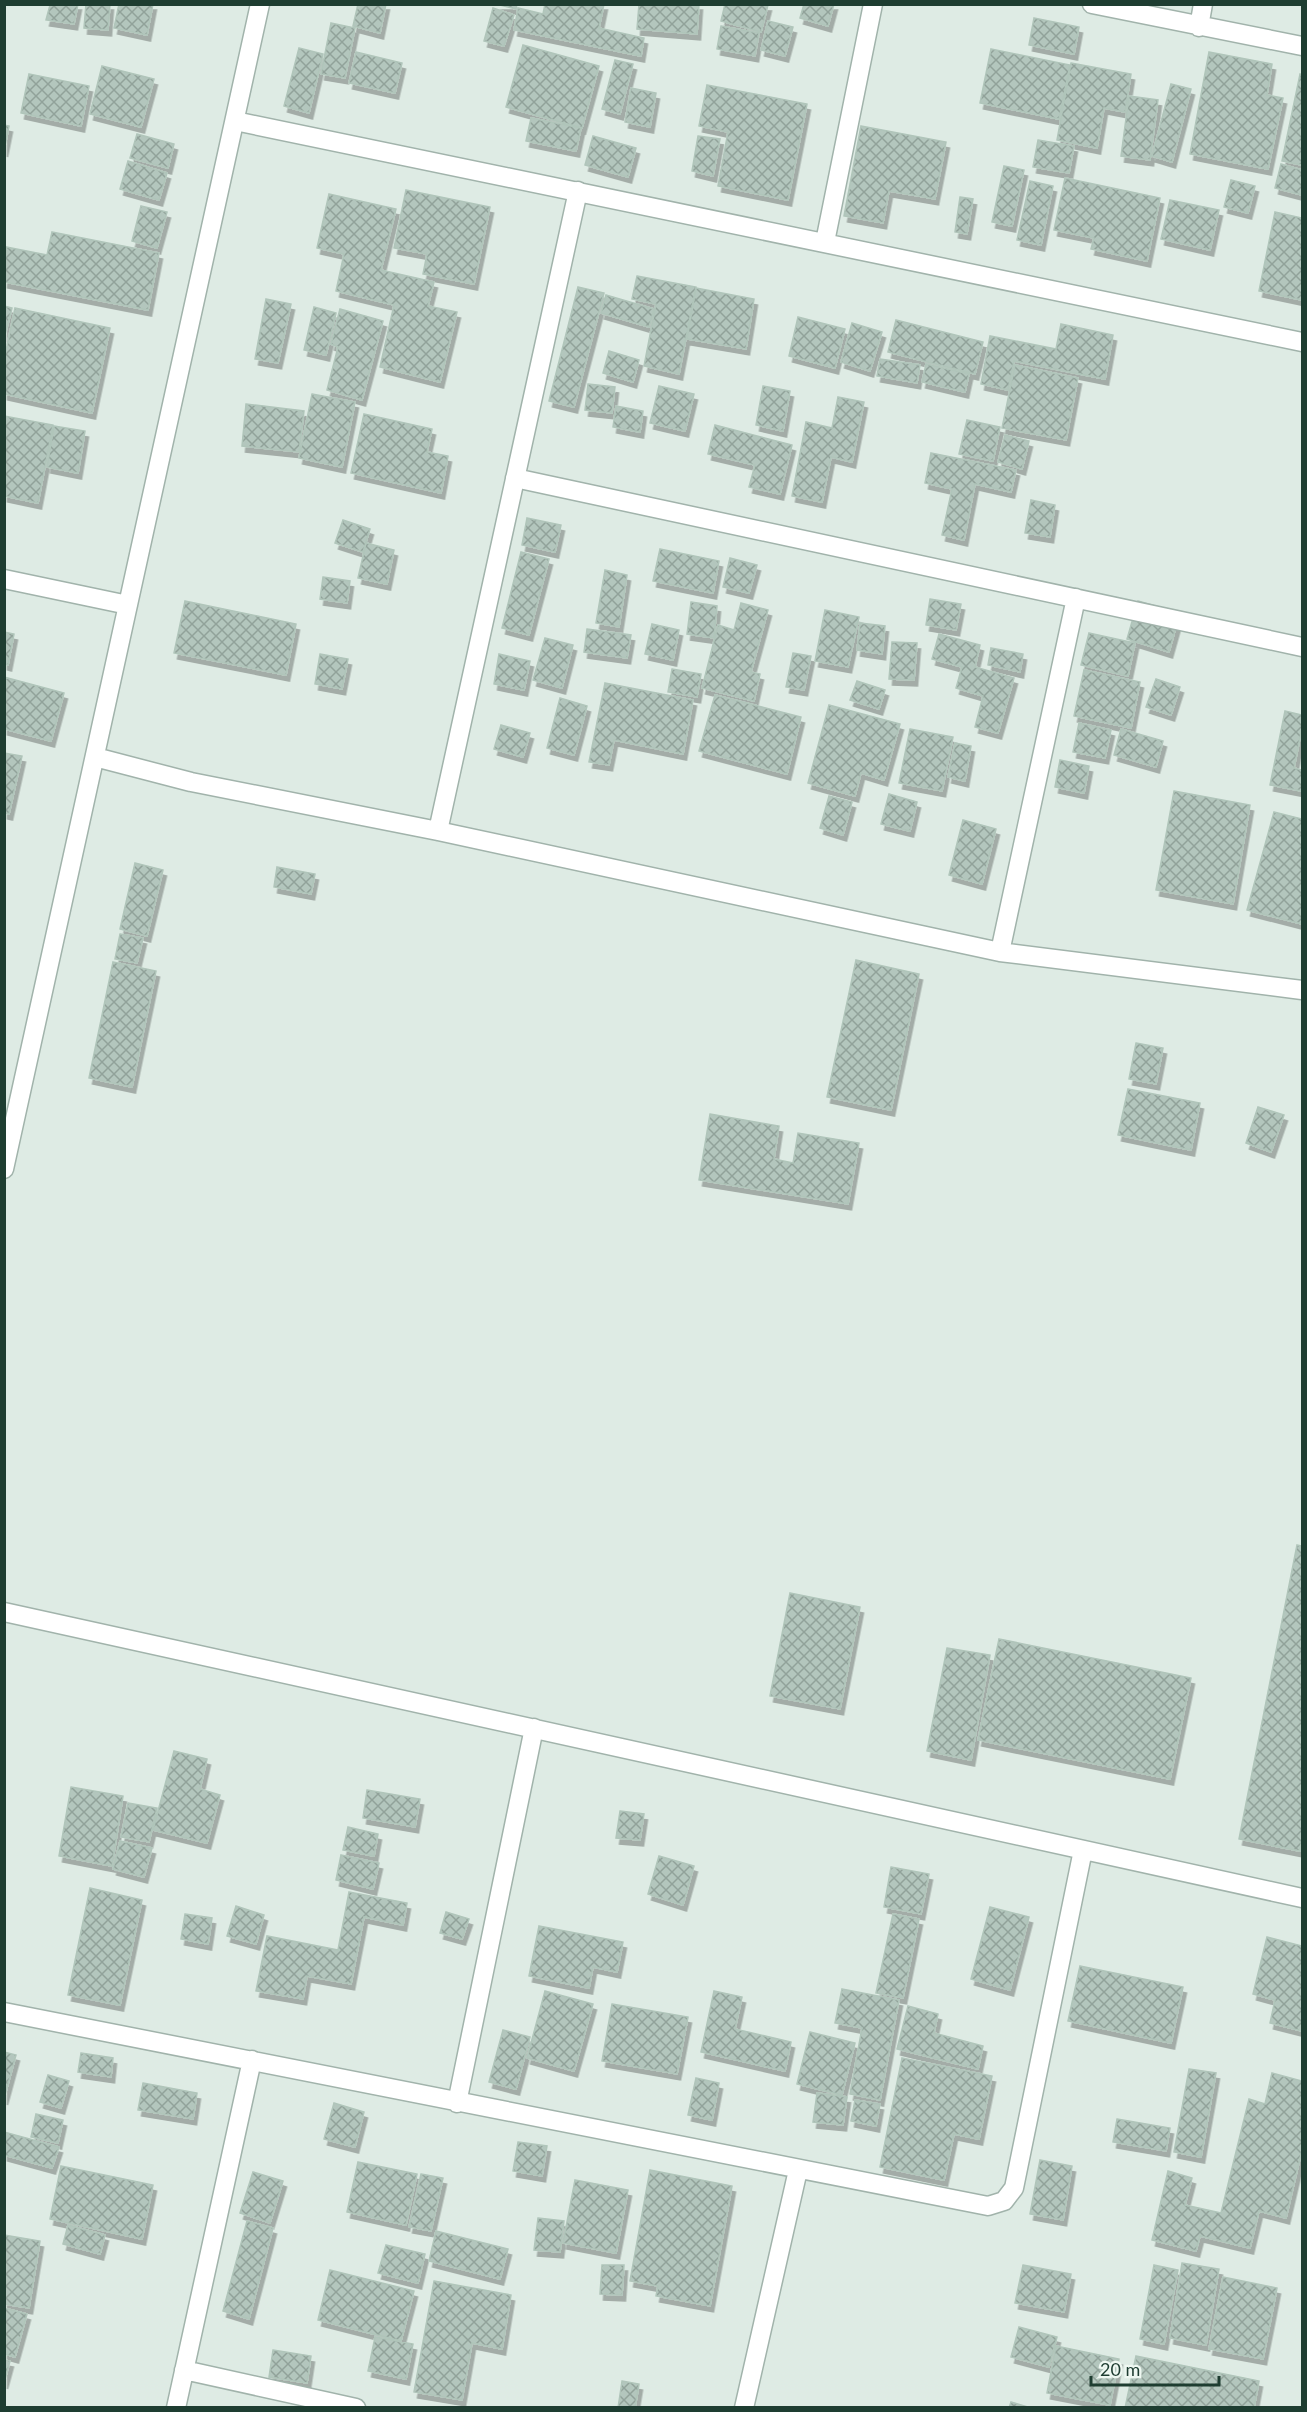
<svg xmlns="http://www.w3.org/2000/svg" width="1307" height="2412" font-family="Lato,sans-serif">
  <defs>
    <pattern id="building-cross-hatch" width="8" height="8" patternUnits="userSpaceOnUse" patternTransform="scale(1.5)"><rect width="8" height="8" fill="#b3c6bd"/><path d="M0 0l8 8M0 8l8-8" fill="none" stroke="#91a29a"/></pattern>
    <filter id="shadow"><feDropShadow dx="3.5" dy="6" stdDeviation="0" flood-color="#0004"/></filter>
  </defs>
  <rect width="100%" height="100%" fill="#deebe4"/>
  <!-- building -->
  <path fill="url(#building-cross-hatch)" stroke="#b0c5ba" stroke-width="1.5" filter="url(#shadow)" d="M47 4H78L74 24 46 20 50 5Z
    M86 4H110L108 30 84 28Z
    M119 4H153L147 35 114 28Z
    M358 4H386L380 33 353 26Z
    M496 4H517L516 9Z
    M545 4H604L599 28 644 38 641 56 514 30 518 8 543 14Z
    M639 4H699L697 34 637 29Z
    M725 4 768 5 761 32 721 21Z
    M804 4H834L828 26 800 18Z
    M493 8 514 15 504 46 484 41Z
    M1034 18 1079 27 1074 54 1029 45Z
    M768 21 793 27 785 56 761 50Z
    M331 23 355 28 345 78 321 74Z
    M721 26 759 33 755 56 717 49Z
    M523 45 599 66 582 128 506 107Z
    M299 48 323 54 309 113 284 106Z
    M991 49 1070 65 1059 119 980 103Z
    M356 52 402 63 395 93 349 83Z
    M1209 52 1272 64 1267 95 1283 98 1268 169 1190 154Z
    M615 60 633 64 620 114 602 109Z
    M1071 63 1131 74 1125 112 1104 108 1097 148 1057 140Z
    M102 66 154 79 141 127 90 114Z
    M29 74 89 86 81 126 21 113Z
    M1300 74 1302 75V165L1282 161Z
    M1171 84 1191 89 1172 162 1152 156Z
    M707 85 807 104 788 200 718 186 728 132 699 126Z
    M631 88 656 93 650 127 625 122Z
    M1129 96 1158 100 1150 160 1121 156Z
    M531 118 581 128 576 151 526 141Z
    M4 125 9 126 4 151Z
    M861 126 946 142 935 199 889 191 883 223 844 216Z
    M137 134 174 144 168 168 130 158Z
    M593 136 636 148 628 177 585 165Z
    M698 136 720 139 713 176 692 171Z
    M1038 140 1074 146 1069 173 1033 167Z
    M128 161 167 173 159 200 120 189Z
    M1281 164 1302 170V195L1275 188Z
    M1004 166 1024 170 1012 226 992 222Z
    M1065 178 1160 198 1147 261 1091 249 1094 238 1054 230Z
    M1231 180 1255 186 1248 213 1224 207Z
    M1030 181 1053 186 1041 245 1017 240Z
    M406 190 490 207 474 284 423 274 427 254 394 248Z
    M329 194 396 209 381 270 434 282 428 306 457 312 440 382 380 367 394 305 336 291 344 254 317 248Z
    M960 197 973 199 967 234 955 232Z
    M1170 200 1219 210 1210 250 1161 239Z
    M141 206 167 212 157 248 132 241Z
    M1275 212 1302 218V300L1259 291Z
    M52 232 159 253 148 310 4 282 6 247 47 255Z
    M637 276 696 287 679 374 644 366 656 304 632 299Z
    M578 287 604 293 574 407 549 401Z
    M696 288 754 299 746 349 687 339Z
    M606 295 654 309 649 327 601 313Z
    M266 299 291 304 278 363 255 359Z
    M4 306 12 308 4 339Z
    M314 307 336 313 326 355 304 350Z
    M15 308 110 328 92 413 4 394V360Z
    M340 309 383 321 362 400 327 390 338 347 331 344Z
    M798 317 845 329 835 368 789 356Z
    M896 320 983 342 975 374 888 352Z
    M852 323 882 332 870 371 841 362Z
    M1061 324 1113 335 1105 379 1014 361 1008 390 981 384 990 336 1056 349Z
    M609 351 639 360 633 382 603 373Z
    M880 359 920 365 917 383 877 376Z
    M926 364 969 374 965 392 922 382Z
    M1015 365 1078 378 1066 440 1002 428Z
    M588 384 615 387 612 413 585 410Z
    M659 386 694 394 685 431 650 423Z
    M763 386 790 391 783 431 756 425Z
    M312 394 355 402 342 467 299 458Z
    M838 397 864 402 852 462 831 457 822 502 792 496 806 422 832 428Z
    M246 404 304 411 299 452 242 446Z
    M616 406 643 411 640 432 613 427Z
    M364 414 432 429 427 452 448 456 441 493 351 473Z
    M4 416 53 425 38 503 4 496Z
    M967 420 1000 427 993 461 959 454Z
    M715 425 792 445 780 494 749 487 755 465 708 454Z
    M54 426 85 431 78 473 47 467Z
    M1005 435 1029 441 1022 469 998 462Z
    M931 453 1016 470 1011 492 975 484 964 540 942 535 952 489 925 483Z
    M1031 500 1055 505 1050 537 1025 533Z
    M527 518 561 525 555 552 522 545Z
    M343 520 370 529 363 552 335 543Z
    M366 543 394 550 387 584 358 578Z
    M660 549 719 561 713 593 653 581Z
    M521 552 549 559 529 635 502 628Z
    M730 558 757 565 749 593 723 587Z
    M605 570 627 575 619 627 596 623Z
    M323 577 350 581 347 603 320 599Z
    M930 599 961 604 956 630 926 625Z
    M185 601 296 624 286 675 174 653Z
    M1138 601 1180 613 1169 652 1127 639Z
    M691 602 717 606 714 638 687 634Z
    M741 603 768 610 751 672 760 674 754 701 702 688 718 625 734 630Z
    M825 610 859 617 848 667 815 661Z
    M860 623 885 626 882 654 857 650Z
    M652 624 679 630 673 660 645 654Z
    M587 629 631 635 627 658 584 652Z
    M4 632 14 634 8 665 4 664Z
    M1089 633 1135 643 1128 676 1081 665Z
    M939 634 980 645 975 667 1014 678 998 733 975 727 983 696 956 688 962 667 932 659Z
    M545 638 573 645 562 688 533 680Z
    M892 642 917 643 914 680 889 679Z
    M991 648 1023 654 1020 672 988 665Z
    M793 653 811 656 804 690 786 687Z
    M320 654 348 659 342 689 315 684Z
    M499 654 530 661 524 690 494 684Z
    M672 669 701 674 697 697 668 692Z
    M1084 670 1140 682 1131 728 1074 716Z
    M4 677 64 693 51 741 4 729Z
    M1156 679 1180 687 1171 715 1146 707Z
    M857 681 885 690 879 709 850 700Z
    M605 683 693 700 683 754 614 740 609 765 589 762Z
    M715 695 801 717 787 774 699 751Z
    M560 698 587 706 574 755 547 748Z
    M829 705 900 724 884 780 861 773 855 796 808 783Z
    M1285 711 1302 715V728L1294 768 1302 770V791L1270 785Z
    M1079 723 1111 730 1105 758 1073 752Z
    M501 725 530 733 523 757 494 749Z
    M910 729 953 737 942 791 899 783Z
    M1121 729 1163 741 1156 767 1114 755Z
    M955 743 971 746 965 781 948 777Z
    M4 753 22 756 9 814 4 813Z
    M1060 760 1089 766 1084 793 1055 787Z
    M1174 791 1250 805 1233 904 1156 890Z
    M889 794 917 802 910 831 881 824Z
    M829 796 852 802 843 835 820 828Z
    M1274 812 1302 819V924L1247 910Z
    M963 820 996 829 982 884 949 875Z
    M135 863 163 870 147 936 120 929Z
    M277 867 315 874 311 894 274 887Z
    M120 934 143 938 137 963 115 959Z
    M856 960 919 974 891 1110 827 1097Z
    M113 962 156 971 132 1087 89 1078Z
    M1136 1043 1163 1048 1156 1084 1129 1079Z
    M1128 1089 1200 1103 1191 1150 1118 1135Z
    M1258 1107 1284 1115 1271 1152 1246 1143Z
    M710 1114 779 1126 774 1159 793 1163 798 1133 859 1143 848 1204 699 1180Z
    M1297 1545 1302 1546V1839L1300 1851 1239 1839Z
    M790 1593 860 1607 840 1709 770 1696Z
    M999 1639 1191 1678 1170 1779 978 1740Z
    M947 1648 990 1655 971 1760 927 1751Z
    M174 1751 207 1759 200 1789 220 1795 207 1843 153 1830Z
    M71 1787 123 1796 112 1866 59 1856Z
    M367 1790 420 1799 415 1827 363 1818Z
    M128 1803 157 1808 149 1842 121 1837Z
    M620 1811 644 1814 640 1840 616 1838Z
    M348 1827 378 1834 374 1856 343 1850Z
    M120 1841 152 1848 144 1877 113 1869Z
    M341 1855 379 1863 373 1889 336 1880Z
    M659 1856 694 1866 683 1905 648 1894Z
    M891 1867 929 1874 921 1914 884 1907Z
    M90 1888 142 1900 120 2005 68 1995Z
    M349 1892 407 1903 403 1925 364 1917 351 1984 307 1976 303 1999 256 1991 267 1936 338 1950Z
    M236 1906 264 1915 256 1944 227 1936Z
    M990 1907 1029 1917 1010 1990 971 1979Z
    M446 1912 469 1919 462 1939 440 1933Z
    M185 1914 212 1918 208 1944 181 1939Z
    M893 1914 919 1919 903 1998 876 1993Z
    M539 1926 623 1942 617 1972 593 1967 589 1988 529 1976Z
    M1267 1937 1302 1946V2031L1270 2023 1275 2000 1253 1994Z
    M1080 1966 1183 1987 1171 2043 1068 2021Z
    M842 1989 899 2000 880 2100 850 2094 862 2028 835 2023Z
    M545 1991 593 2004 574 2071 527 2058Z
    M714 1991 742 1997 735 2029 791 2042 785 2071 701 2052Z
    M612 2004 688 2017 677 2074 602 2061Z
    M908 2006 938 2014 934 2033 983 2046 978 2069 897 2049Z
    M503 2030 530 2037 516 2089 489 2082Z
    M810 2032 855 2043 842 2095 797 2084Z
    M4 2052 16 2055 4 2099Z
    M81 2053 113 2058 111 2077 78 2072Z
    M902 2058 992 2076 979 2139 954 2134 944 2180 880 2167Z
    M1189 2069 1216 2073 1201 2157 1174 2152Z
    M1272 2073 1302 2081V2150L1286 2218 1259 2211 1250 2248 1200 2236 1196 2251 1152 2240 1168 2171 1192 2178 1185 2205 1221 2213 1249 2099 1265 2104Z
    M48 2075 69 2081 61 2108 40 2102Z
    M696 2078 719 2083 712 2120 688 2115Z
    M143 2083 197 2093 193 2119 138 2110Z
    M817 2093 847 2097 843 2125 813 2122Z
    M855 2100 880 2104 876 2126 851 2121Z
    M334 2103 364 2112 355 2147 324 2139Z
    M36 2114 63 2120 58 2143 31 2137Z
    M1117 2119 1170 2128 1166 2151 1113 2142Z
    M4 2132 59 2147 52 2168 4 2155Z
    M518 2142 547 2146 542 2176 513 2171Z
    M1040 2160 1072 2166 1063 2220 1030 2214Z
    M358 2162 417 2174 406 2225 347 2212Z
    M61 2166 153 2185 142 2239 50 2219Z
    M650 2170 732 2186 710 2306 656 2296 658 2286 630 2281Z
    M253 2172 283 2181 270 2223 240 2213Z
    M421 2174 443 2178 431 2231 409 2227Z
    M575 2180 628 2190 616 2253 563 2243Z
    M538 2218 564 2221 560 2252 534 2250Z
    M247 2221 273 2228 249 2319 223 2311Z
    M68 2225 105 2235 100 2254 63 2244Z
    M436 2231 508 2249 500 2279 429 2261Z
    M4 2235 40 2241 29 2308 4 2304Z
    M386 2245 425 2254 418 2283 378 2273Z
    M1182 2263 1219 2269 1206 2345 1170 2338Z
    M602 2265H624L622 2295 600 2294Z
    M1023 2265 1071 2274 1064 2312 1015 2303Z
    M1154 2265 1178 2270 1164 2344 1140 2339Z
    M330 2270 414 2291 401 2341 318 2320Z
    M1223 2277 1277 2288 1263 2359 1209 2349Z
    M434 2281 511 2295 502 2349 472 2343 462 2400 414 2392Z
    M4 2308 27 2314 15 2357 4 2354Z
    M1019 2327 1057 2337 1049 2367 1011 2357Z
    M375 2337 413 2344 406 2379 368 2371Z
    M1056 2346 1119 2359 1110 2405 1047 2393Z
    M273 2350 311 2356 307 2383 269 2377Z
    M1136 2356 1259 2381 1254 2408H1125Z
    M4 2360 10 2361 4 2383Z
    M622 2381 639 2384 635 2408H618Z
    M1011 2402 1031 2408H1009Z"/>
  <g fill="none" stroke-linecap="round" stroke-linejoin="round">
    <!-- street casing -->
    <g stroke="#a1b3ab" stroke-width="21">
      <path id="street" d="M1092 4 1302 46
        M1199 27 1203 4
        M235 121 1302 342
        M825 242 873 4
        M515 478 1302 647
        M4 579 128 605
        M95 757 191 782 438 831 1000 952 1302 990
        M438 831 578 191
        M1000 952 1076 598
        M4 1169 260 4
        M4 1612 1302 1898
        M4 2012 988 2206 1004 2201 1014 2188 1083 1850
        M457 2103 534 1728
        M184 2370 356 2408
        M176 2408 252 2060
        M744 2408 798 2170"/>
    </g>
    <!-- street -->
    <use href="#street" stroke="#fff" stroke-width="18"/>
  </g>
  <!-- border -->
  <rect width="1307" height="2412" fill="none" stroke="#1e3d31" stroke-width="12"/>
  <!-- scale -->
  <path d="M1091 2376v9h128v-9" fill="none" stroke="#1e3d31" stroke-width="3"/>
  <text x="1100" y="2376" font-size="18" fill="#1e3d31" stroke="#eff8f2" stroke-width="4.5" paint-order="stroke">20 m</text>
</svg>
